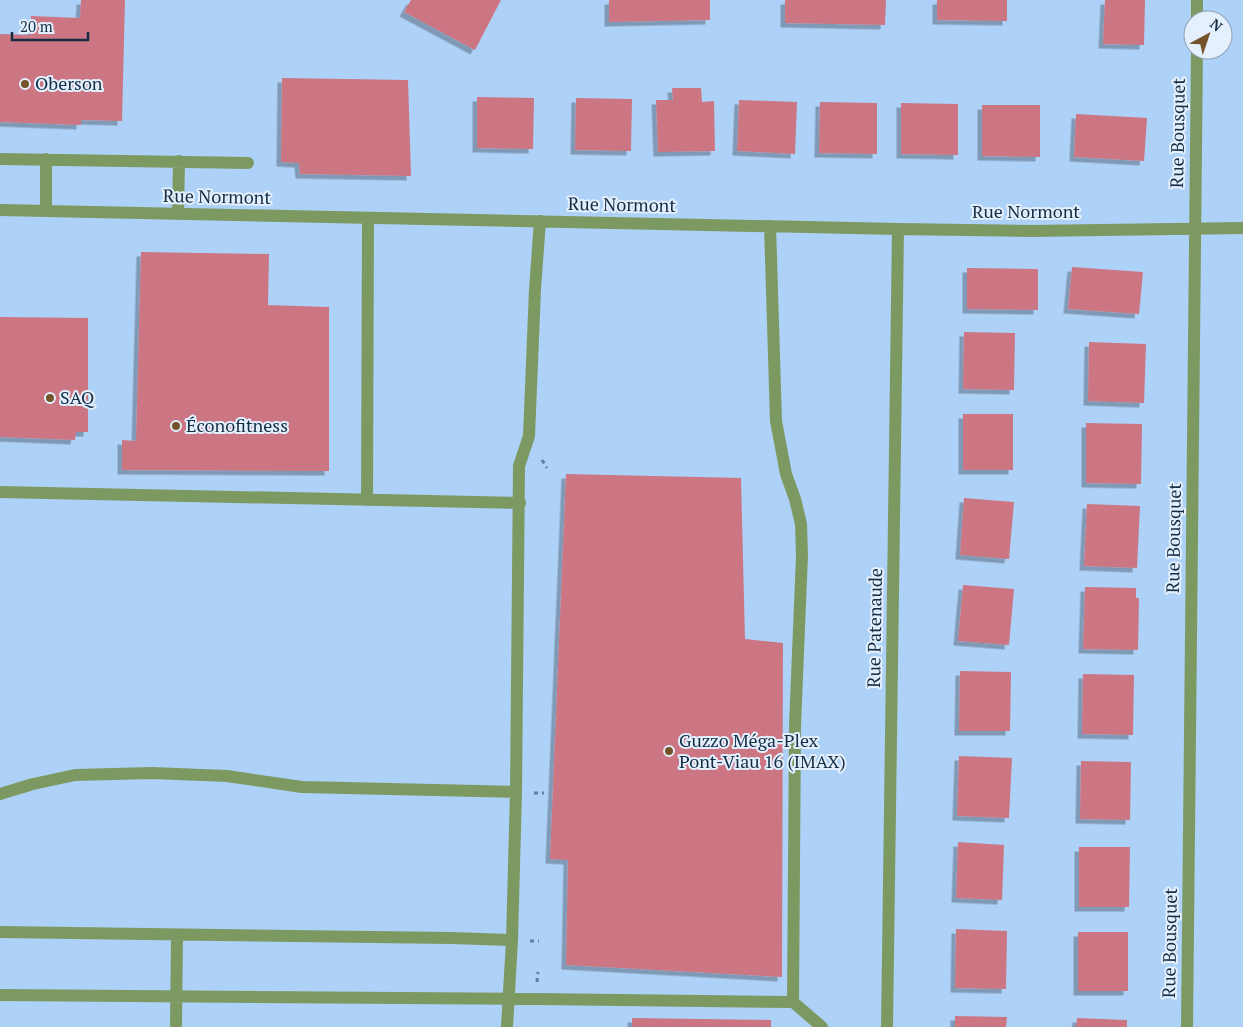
<svg xmlns="http://www.w3.org/2000/svg" width="1243" height="1027" font-family="'PT Serif',serif">
  <defs>
    <filter id="shadow"><feDropShadow dx="-4.5" dy="4.5" stdDeviation="0" flood-color="#0004"/></filter>
  </defs>
  <rect width="100%" height="100%" fill="#aed1f7"/>
  <!-- building -->
  <path fill="#cc7684" filter="url(#shadow)" d="M81 0H125L122 121 81 120V125L0 122V34L30 35 31 16 80 18Z
    M411 0H501L475 50 404 12Z
    M609 0H710V20L609 22Z
    M785 0H886L885 25 785 23Z
    M937 0H1007V21L937 20Z
    M1105 0H1145L1144 45 1103 44Z
    M282 78 408 80 411 176 300 174 299 163 281 162Z
    M672 88H701L702 102 714 101 715 151 658 152 656 100H673Z
    M477 97 534 98 533 149 477 148Z
    M576 98 632 99 631 151 575 150Z
    M739 100 797 102 795 154 737 151Z
    M820 102 877 103V154L819 153Z
    M901 103 958 104V155L901 154Z
    M982 105H1040V157L982 156Z
    M1076 114 1147 118 1144 161 1074 157Z
    M141 252 269 254 268 305 329 307V471L122 470V440L136 441Z
    M1072 267 1143 272 1139 314 1068 309Z
    M967 268 1038 269V310L967 309Z
    M0 317 88 318V432H76L75 440 0 437Z
    M964 332 1015 333 1014 390 963 389Z
    M1089 342 1146 344 1144 403 1088 401Z
    M963 414H1013V470H963Z
    M1086 423 1142 424 1141 484 1086 483Z
    M566 474 741 478 745 639 783 643 782 977 566 965 568 860 550 859Z
    M964 498 1014 502 1009 559 960 555Z
    M1087 504 1140 506 1137 568 1084 566Z
    M963 585 1014 589 1009 645 958 641Z
    M1085 587 1136 588V598H1139L1138 650 1083 649Z
    M960 671 1011 672 1010 731H959Z
    M1083 674 1134 675 1133 735 1082 734Z
    M959 756 1012 758 1009 818 957 816Z
    M1081 761 1131 762 1130 820 1080 819Z
    M958 842 1004 845 1002 900 956 898Z
    M1079 847H1130L1129 907H1079Z
    M956 929 1007 931 1006 989 955 988Z
    M1078 932H1128V991H1078Z
    M955 1016 1007 1017 1006 1027H955Z
    M632 1018 771 1020V1027H632Z
    M1077 1018 1127 1020V1027H1076Z"/>
  <g fill="none" stroke-linecap="round" stroke-linejoin="round">
    <!-- path -->
    <path stroke="#62809f" stroke-width="3" stroke-dasharray="4 4" stroke-linecap="butt" d="M542 460 547 468
      M534 793H544
      M530 941H539
      M537 982 538 972"/>
    <!-- minor -->
    <path stroke="#7d9962" stroke-width="12" d="M1197 20V0
      M0 159 248 163
      M0 210 898 229 1031 231 1243 228
      M46 211V159
      M178 214 179 161
      M770 226 776 421 786 474 795 499 801 524 802 555 795 726 793 1002
      M0 492 520 503
      M367 500 368 218
      M0 794 33 784 75 775 152 773 227 776 302 787 516 792
      M0 932 451 938 512 940
      M0 995 536 999 793 1002 822 1027
      M176 1027 177 935
      M507 1027 512 940 516 792 519 466 529 436 535 289 540 221
      M887 1027 898 229
      M1187 1027 1197 50"/>
  </g>
  <!-- markers -->
  <g fill="#74532a" stroke="#e4f0fd" stroke-width="2">
    <circle cx="25" cy="84" r="5"/>
    <circle cx="50" cy="398" r="5"/>
    <circle cx="176" cy="426" r="5"/>
    <circle cx="669" cy="751" r="5"/>
  </g>
  <g text-anchor="middle" stroke-width="4" stroke-linejoin="round" paint-order="stroke">
    <!-- poi labels -->
    <g font-size="18" fill="#152e46" stroke="#e4f0fd" text-anchor="start">
      <text x="35" y="90">Oberson</text>
      <text x="60" y="404">SAQ</text>
      <text x="186" y="432">Éconofitness</text>
      <text x="679" y="747">Guzzo Méga-Plex<tspan x="679" dy="21">Pont-Viau 16 (IMAX)</tspan></text>
    </g>
    <!-- street labels -->
    <g font-size="18" fill="#152e46" stroke="#e4f0fd">
      <text transform="translate(1178 133) rotate(-89)" y="6">Rue Bousquet</text>
      <text transform="translate(217 197) rotate(1)" y="6">Rue Normont</text>
      <text transform="translate(622 205) rotate(1)" y="6">Rue Normont</text>
      <text x="1026" y="218">Rue Normont</text>
      <text transform="translate(1174 538) rotate(-89)" y="6">Rue Bousquet</text>
      <text transform="translate(875 628) rotate(-89)" y="6">Rue Patenaude</text>
      <text transform="translate(1170 943) rotate(-89)" y="6">Rue Bousquet</text>
    </g>
  </g>
  <!-- north arrow -->
  <g transform="translate(1208 35) rotate(40)"><circle r="24" fill="#e4f0fd" stroke="#91a2b4"/>
  <path d="M0-4L9 19L0 12L-9 19Z" fill="#74532a"/>
  <text y="-8" font-size="14" font-weight="bold" text-anchor="middle" fill="#152e46">N</text>
  </g>
  <!-- scale -->
  <path d="M12 32v8h76v-8" fill="none" stroke="#152e46" stroke-width="2.5"/>
  <text x="20" y="32" font-size="15" fill="#152e46" stroke="#e4f0fd" stroke-width="4" paint-order="stroke">20 m</text>
</svg>
